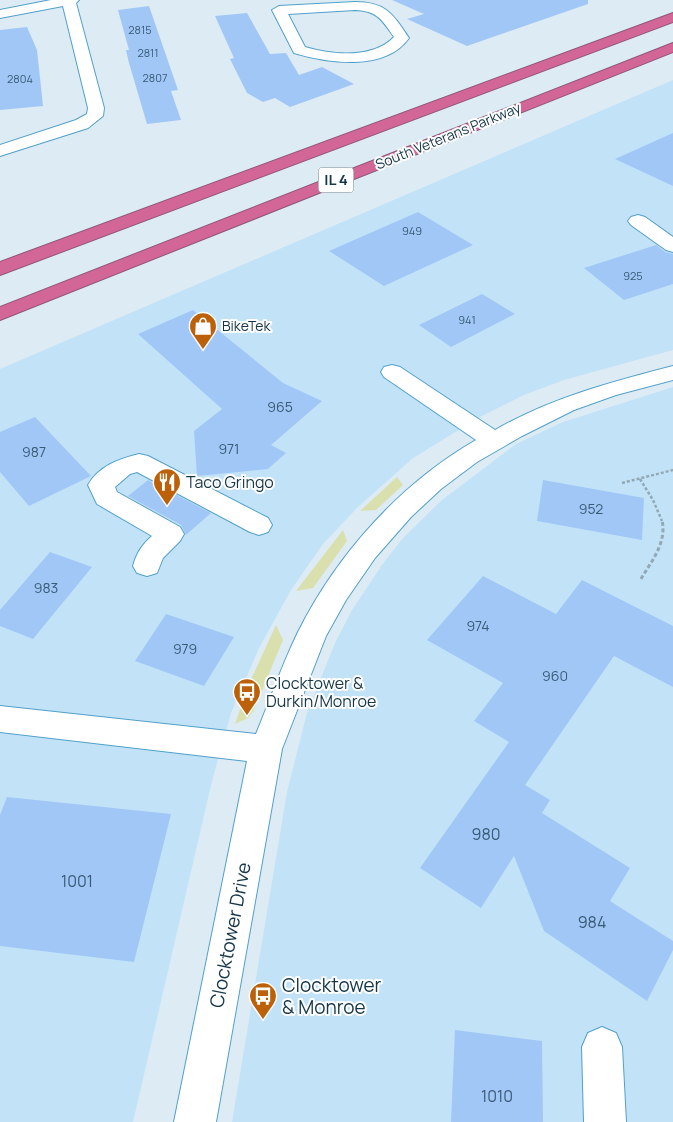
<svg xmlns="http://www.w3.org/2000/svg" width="673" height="1122" font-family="Manrope,sans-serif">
  <rect width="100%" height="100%" fill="#ddebf4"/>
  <!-- built -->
  <path fill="#c2e3f7" d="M673 80V350L564 380 524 395 480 417 413 458 357 508 323 544 291 590 259 648 231 713 212 781 133 1122H0V369Z
    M673 387V1122H232L287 792 307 713 335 643 352 610 382 565 402 539 442 500 516 444 563 422Z"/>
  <!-- green -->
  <path fill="#d9e0ae" d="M397 477 403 485 376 510 360 511Z
    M343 530 347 541 313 588 296 591Z
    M276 625 283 640 253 712 248 718 235 724 248 686Z"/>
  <!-- building -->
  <path fill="#a1c7f7" d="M392 0H588V4L467 46 407 19 424 14Z
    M149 6 178 90 171 91 181 120 147 124 129 63 126 50H129L118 10Z
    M247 13 270 54 286 53 299 75 322 67 354 84 290 107 275 98 263 102 247 93 230 59 234 58 215 16Z
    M27 27 37 50 43 106 0 110V30Z
    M673 133V186L615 159Z
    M418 212 473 245 384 286 329 251Z
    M656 245 665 252 673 254V284L624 300 584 268Z
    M482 294 515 314 451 347 419 325Z
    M193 310 283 383 322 401 271 445 286 453 268 469 197 476 194 431 222 409 138 334Z
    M35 417 91 476 29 506 0 472V432Z
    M148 480 211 513 186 535 181 525 128 496Z
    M543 480 644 498 642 540 537 521Z
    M50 552 92 567 33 639 0 626V610Z
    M483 576 556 614 582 580 673 626V687L614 656 525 785 550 800 542 813 630 868 610 901 673 941V950L647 1001 544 931 514 856 481 908 420 868 509 742 474 721 503 683 427 640Z
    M166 614 234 637 204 686 135 661Z
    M7 797 171 814 134 962 0 946V815Z
    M455 1030 542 1041 543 1122H451Z"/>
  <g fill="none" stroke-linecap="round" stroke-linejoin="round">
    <!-- minor casing -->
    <g stroke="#51a0ca" stroke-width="2">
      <path id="minor" d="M51 0H79L76 3 104 108 103 116 88 128 0 156V145L76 120 87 114 88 108 63 6 0 18V10Z
        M355 2C386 2 393 14 409 38 385 72 328 63 294 53L272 10 279 6ZM355 10C378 11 382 20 394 37 373 59 332 55 305 47L288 14Z
        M638 215 645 217 673 237V252L666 250 631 225 628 221 631 217Z
        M392 365 400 367 495 430C551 398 611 382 673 366V380L616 395 574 410 522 436 477 462 441 489 411 517 375 558 346 600 326 636 282 749 216 1122H174L247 761 0 732V706L256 734C270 700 282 665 298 632 337 554 401 483 476 440L384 377 381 372 384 367Z
        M139 454 148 456 268 518 272 525 268 532 259 535 250 532 137 472 130 474 115 487 117 492 180 527 184 534 180 541 163 558 157 573 147 576 137 573 133 566C137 552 142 545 152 536L97 504 88 485C99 466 119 459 139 454Z
        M602 1027 616 1033 622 1047 626 1122H584L582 1047 588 1033Z"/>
    </g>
    <!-- highway casing -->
    <g stroke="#90567b" stroke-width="2">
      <path id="highway" d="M673 13V22L0 275V262Z
        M673 43V52L0 320V307Z"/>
    </g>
    <!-- path-far1 -->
    <path stroke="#93a8b5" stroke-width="2.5" stroke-dasharray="3 2" stroke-linecap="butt" d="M640 479 653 500 662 521
      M622 483 673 470"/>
    <!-- path -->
    <path stroke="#93a8b5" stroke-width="3" stroke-dasharray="4 2.5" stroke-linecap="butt" d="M641 579C652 560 667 543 662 520"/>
    <!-- minor -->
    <use href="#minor" fill="#fff" fill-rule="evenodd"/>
    <!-- highway -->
    <use href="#highway" fill="#d26696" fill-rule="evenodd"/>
  </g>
  <!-- icons -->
  <defs>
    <g id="shop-pin" transform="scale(1.4375)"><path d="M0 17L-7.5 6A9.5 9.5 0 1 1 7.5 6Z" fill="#bc600a" stroke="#fff"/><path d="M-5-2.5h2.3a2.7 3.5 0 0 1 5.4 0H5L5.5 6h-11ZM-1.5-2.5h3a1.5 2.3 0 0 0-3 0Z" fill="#fff"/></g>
    <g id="restaurant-pin" transform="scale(1.4375)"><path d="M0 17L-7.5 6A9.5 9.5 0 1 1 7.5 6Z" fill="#bc600a" stroke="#fff"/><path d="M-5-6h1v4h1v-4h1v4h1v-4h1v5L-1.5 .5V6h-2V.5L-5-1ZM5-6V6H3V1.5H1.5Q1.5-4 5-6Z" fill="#fff"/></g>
    <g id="bus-pin" transform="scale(1.4375)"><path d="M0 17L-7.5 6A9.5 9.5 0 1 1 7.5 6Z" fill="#bc600a" stroke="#fff"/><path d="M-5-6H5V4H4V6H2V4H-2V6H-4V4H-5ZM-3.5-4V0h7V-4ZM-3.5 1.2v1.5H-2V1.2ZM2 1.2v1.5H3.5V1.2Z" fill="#fff"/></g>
  </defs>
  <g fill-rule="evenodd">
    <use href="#shop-pin" x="203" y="326"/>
    <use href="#restaurant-pin" x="167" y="482"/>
    <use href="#bus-pin" x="247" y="692"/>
    <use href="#bus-pin" x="263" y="996"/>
  </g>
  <g text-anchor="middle" stroke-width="4" stroke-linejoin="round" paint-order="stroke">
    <!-- far-number labels -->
    <g font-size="11" fill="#395b74">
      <text x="140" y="34">2815</text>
      <text x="148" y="57">2811</text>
      <text x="155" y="82">2807</text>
      <text x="20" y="83">2804</text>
      <text x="412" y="235">949</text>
      <text x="633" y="280">925</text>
      <text x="467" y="324">941</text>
    </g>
    <!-- far-street labels -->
    <g font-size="14" fill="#163749" stroke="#fff">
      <text transform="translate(448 136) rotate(-22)" y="5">South Veterans Parkway</text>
    </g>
    <!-- far-poi labels -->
    <g font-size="14" fill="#163749" stroke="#fff" text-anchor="start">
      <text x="222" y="331">BikeTek</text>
    </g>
    <!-- number labels -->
    <g font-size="14" fill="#395b74">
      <text x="280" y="412">965</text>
      <text x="229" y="454">971</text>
      <text x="34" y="457">987</text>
      <text x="591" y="514">952</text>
      <text x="46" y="593">983</text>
      <text x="478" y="631">974</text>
      <text x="185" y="654">979</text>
      <text x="555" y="681">960</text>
    </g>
    <!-- shield labels -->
    <rect fill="#fff" stroke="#5c7380" stroke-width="1" x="318.5" y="167.5" width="35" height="25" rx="4"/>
    <g font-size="15" font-weight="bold" fill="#163749">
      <text x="336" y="185">IL 4</text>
    </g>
    <!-- poi labels -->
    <g font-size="16" fill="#163749" stroke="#fff" text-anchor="start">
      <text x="186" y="488">Taco Gringo</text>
      <text x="266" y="689">Clocktower &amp;<tspan x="266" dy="18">Durkin/Monroe</tspan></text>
    </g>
    <!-- near-number labels -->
    <g font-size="16" fill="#395b74">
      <text x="486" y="840">980</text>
      <text x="77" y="887">1001</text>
      <text x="592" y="928">984</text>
      <text x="497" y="1102">1010</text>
    </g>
    <!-- near-street labels -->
    <g font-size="19" fill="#163749" stroke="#fff">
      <text transform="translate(230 935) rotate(-79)" y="7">Clocktower Drive</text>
    </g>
    <!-- near-poi labels -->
    <g font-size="19" fill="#163749" stroke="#fff" text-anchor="start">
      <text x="282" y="992">Clocktower<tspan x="282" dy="22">&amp; Monroe</tspan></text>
    </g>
  </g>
</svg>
